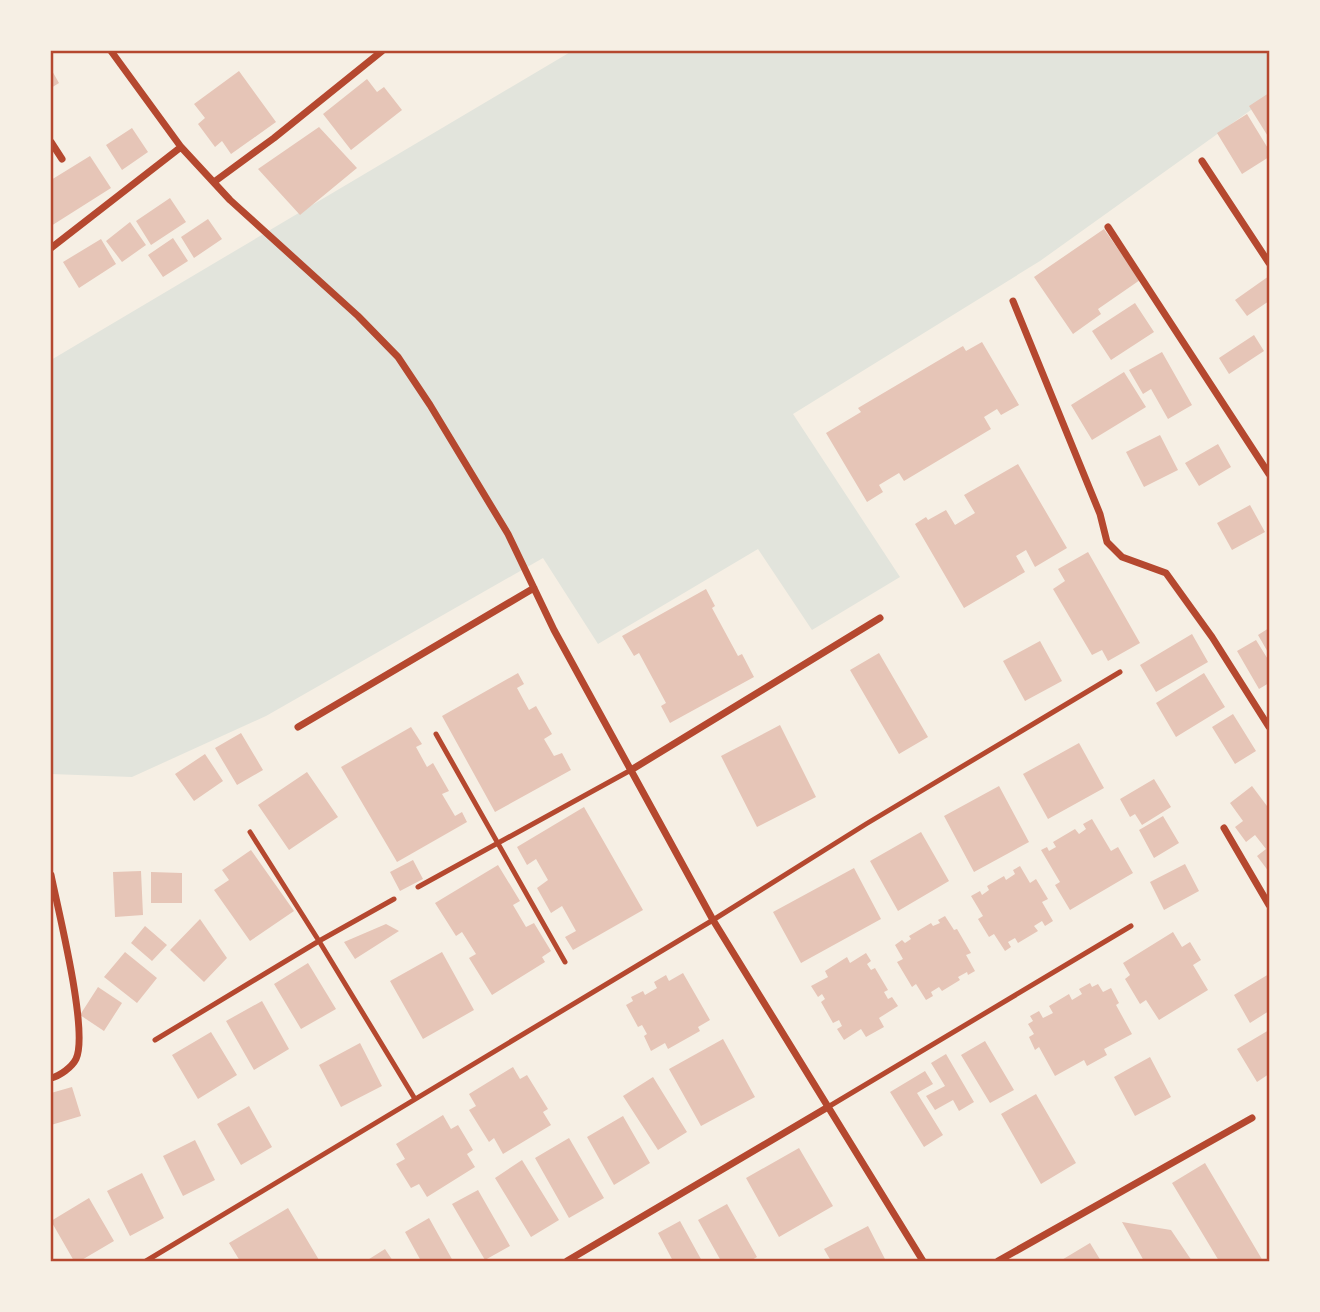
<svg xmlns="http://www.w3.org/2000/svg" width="1320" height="1312" font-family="'Playfair Display',serif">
  <rect width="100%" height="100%" fill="#f6efe4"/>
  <!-- green -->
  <path fill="#e2e4dc" d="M572 51H1269V97L1040 261 793 414 900 577 812 630 758 549 598 644 543 558 266 716 132 777 51 774V360Z"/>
  <!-- building -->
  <path fill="#e6c5b7" d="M51 69 59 83 51 88Z
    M239 71 276 122 231 154 222 141 215 147 198 124 205 118 194 104Z
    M367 79 377 92 384 87 402 110 351 150 323 114Z
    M1269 93V138L1249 106Z
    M1247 114 1269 150V157L1242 174 1217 133Z
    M319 127 357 168 300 215 258 169Z
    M132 128 148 152 122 170 106 145Z
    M90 156 111 188 51 226V180Z
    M170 198 186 222 151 245 136 221Z
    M208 219 222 239 194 258 181 237Z
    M130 222 146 245 122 262 106 241Z
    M1104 229 1140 280 1098 309 1101 314 1073 334 1034 277Z
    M173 238 188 261 163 277 148 255Z
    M101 239 116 264 79 288 63 262Z
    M1269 276V301L1247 316 1235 300Z
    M1135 303 1154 332 1111 360 1092 331Z
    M1254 335 1264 351 1229 374 1219 358Z
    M982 342 1019 405 1001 415 997 409 984 417 991 429 904 481 899 473 879 485 883 492 867 502 826 433 861 412 858 408 963 346 966 351Z
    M1162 352 1192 405 1168 419 1151 389 1143 394 1129 370Z
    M1124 372 1146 407 1092 440 1071 405Z
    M1160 435 1178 470 1144 487 1126 452Z
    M1218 444 1231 467 1199 486 1185 463Z
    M1018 464 1067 548 1035 567 1026 550 1016 556 1025 572 964 608 915 524 926 517 928 520 946 510 955 525 975 513 964 495Z
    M1250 505 1265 532 1232 550 1217 523Z
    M1088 552 1140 643 1108 661 1102 650 1092 655 1053 589 1065 581 1058 569Z
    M706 589 715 606 712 608 738 656 742 654 754 677 670 723 661 706 666 703 639 653 634 656 622 636Z
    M1269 628V654L1258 635Z
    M1192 634 1208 662 1156 692 1140 665Z
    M1256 640 1269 661V683L1259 689 1237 651Z
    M1040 641 1062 681 1025 701 1003 661Z
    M879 653 928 737 899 754 850 670Z
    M518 673 524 684 517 688 529 710 536 706 552 734 544 739 554 756 562 753 571 770 495 812 442 716Z
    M1204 673 1225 707 1176 737 1156 703Z
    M1233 714 1256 751 1235 764 1212 727Z
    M780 725 816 797 757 827 721 756Z
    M411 727 422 744 416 747 427 767 433 763 449 791 442 794 455 816 462 812 467 822 397 862 341 767Z
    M241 733 263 770 237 785 215 748Z
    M1079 743 1104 788 1048 819 1023 774Z
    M205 754 223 781 194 801 175 774Z
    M307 772 338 817 289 850 258 805Z
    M1154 779 1171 807 1142 825 1135 814 1130 817 1120 799Z
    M999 786 1029 842 974 872 944 816Z
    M1252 786 1267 806 1269 804V872L1257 856 1266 849 1255 835 1246 842 1235 827 1243 821 1230 803Z
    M584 807 643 910 573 950 565 937 576 931 562 906 551 913 537 888 548 880 536 859 527 865 517 847Z
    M1163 816 1179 843 1154 858 1139 830Z
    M1092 819 1111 851 1118 847 1133 873 1070 910 1055 885 1060 882 1041 850 1047 847 1049 851 1056 847 1053 842 1075 829 1079 834 1086 829 1083 824Z
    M921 832 949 881 898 911 870 861Z
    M251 850 294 911 250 941 214 890 229 880 222 870Z
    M413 860 423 879 400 891 390 872Z
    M1185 864 1199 891 1164 910 1150 882Z
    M498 865 520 901 513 905 526 927 534 923 551 951 542 957 545 962 492 995 469 958 476 954 462 932 456 936 435 903Z
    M1020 866 1030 883 1036 879 1048 899 1042 902 1053 921 1045 926 1042 921 1034 926 1038 931 1018 943 1015 938 1008 942 1011 947 1005 951 994 934 989 937 978 919 983 916 971 896 980 891 982 895 989 890 987 886 1004 876 1006 880 1015 874 1013 870Z
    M854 868 881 919 801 963 773 912Z
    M141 871 143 915 115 917 113 872Z
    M151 872 182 873V903H151Z
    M945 916 954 930 957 929 971 953 966 955 975 971 968 975 967 972 958 977 960 980 942 991 939 987 931 992 933 996 926 1000 916 984 912 987 897 962 903 959 895 945 902 940 905 943 911 939 909 936 931 923 933 926 940 923 938 920Z
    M200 919 227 958 204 982 170 950Z
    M386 924 399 931 355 959 344 942Z
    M145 926 167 945 152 961 131 943Z
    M1173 932 1182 947 1190 942 1201 960 1193 965 1208 990 1159 1020 1146 1000 1140 1004 1125 979 1130 975 1123 963Z
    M125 952 157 978 137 1003 104 977Z
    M442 952 474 1010 423 1039 390 981Z
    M866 953 871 961 867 964 871 970 875 968 888 990 884 992 888 999 892 997 898 1006 879 1018 884 1027 866 1037 861 1029 844 1040 837 1029 842 1026 839 1020 833 1023 821 1002 825 999 822 994 818 997 811 986 828 977 825 971 847 957 850 963Z
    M308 963 336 1009 301 1029 274 984Z
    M683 973 710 1020 698 1027 700 1031 668 1049 665 1043 651 1051 644 1036 647 1034 642 1025 638 1027 626 1005 633 1001 631 997 643 991 645 995 657 988 654 982 666 975 669 981Z
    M1269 974V1011L1250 1023 1234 995Z
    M1090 983 1092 987 1098 984 1103 992 1111 988 1119 1003 1116 1005 1132 1034 1104 1049 1107 1055 1087 1066 1084 1060 1055 1076 1039 1047 1035 1050 1029 1037 1034 1034 1028 1024 1033 1021 1030 1016 1039 1011 1043 1018 1053 1013 1049 1006 1069 994 1072 1000 1082 994 1079 989Z
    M98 987 122 1003 104 1031 80 1015Z
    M262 1001 289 1049 254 1070 226 1021Z
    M1269 1030V1074L1257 1082 1237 1049Z
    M211 1032 237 1075 198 1099 172 1055Z
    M723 1039 755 1097 701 1126 669 1069Z
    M985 1041 1014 1090 990 1103 961 1055Z
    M360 1043 382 1086 341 1107 319 1065Z
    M946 1054 974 1102 959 1111 953 1100 935 1110 926 1096 945 1086 931 1063Z
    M1150 1057 1171 1097 1135 1116 1114 1077Z
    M513 1067 520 1079 527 1075 548 1109 543 1112 551 1125 503 1154 494 1138 489 1142 469 1110 476 1106 469 1094Z
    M925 1071 933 1084 917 1093 943 1135 924 1147 890 1092Z
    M653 1077 687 1132 658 1150 623 1096Z
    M72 1087 81 1116 51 1125V1093Z
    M1036 1094 1076 1163 1041 1184 1001 1114Z
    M249 1106 272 1147 241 1165 217 1124Z
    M443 1115 451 1129 458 1125 473 1150 467 1154 475 1167 427 1197 419 1184 411 1188 396 1164 405 1159 396 1144Z
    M623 1116 650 1163 614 1185 587 1137Z
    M569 1138 604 1198 569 1218 535 1158Z
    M195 1140 215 1180 183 1196 163 1156Z
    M799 1148 833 1206 779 1237 746 1178Z
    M522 1160 559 1220 531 1237 495 1178Z
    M1205 1163 1263 1261H1219L1172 1183Z
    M142 1173 164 1218 130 1236 107 1191Z
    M478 1190 510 1246 485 1260 452 1204Z
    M89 1198 114 1241 80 1261H74L51 1221Z
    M727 1204 757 1257 750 1261H721L698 1220Z
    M288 1208 319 1260 316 1261H240L229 1243Z
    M429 1218 453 1261H421L405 1232Z
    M680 1221 702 1261H673L658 1233Z
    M1122 1222 1171 1230 1192 1261H1144Z
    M868 1226 886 1261H831L824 1249Z
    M1090 1243 1101 1261H1060Z
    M385 1249 393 1261H366Z"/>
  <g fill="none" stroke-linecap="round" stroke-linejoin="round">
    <!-- service -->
    <path stroke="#b5482f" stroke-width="5" d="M436 734 565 962
      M250 832 319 941 415 1099
      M418 887 631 770
      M155 1040 319 941 394 899
      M828 1107 1131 926
      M146 1261 713 920 866 824 1120 672"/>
    <!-- minor -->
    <path stroke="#b5482f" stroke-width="7" d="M111 51 181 147 230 200 358 316 398 357 430 405 508 534 554 630 713 920 923 1261
      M51 142 62 159
      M1202 161 1269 263
      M214 182 274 138 382 51
      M1108 227 1269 474
      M51 248 181 147
      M1013 301 1100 514 1107 542 1122 557 1166 573 1212 637 1269 727
      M298 727 534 588
      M631 770 880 618
      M1224 828 1269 905
      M51 875C58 910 89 1032 76 1059 72 1067 60 1076 51 1078
      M567 1261 828 1107
      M998 1261 1252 1118"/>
  </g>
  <!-- border -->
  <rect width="1320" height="1312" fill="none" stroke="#f6efe4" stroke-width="105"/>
  <rect x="52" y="52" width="1216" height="1208" fill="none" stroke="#b5482f" stroke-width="2.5"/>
</svg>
